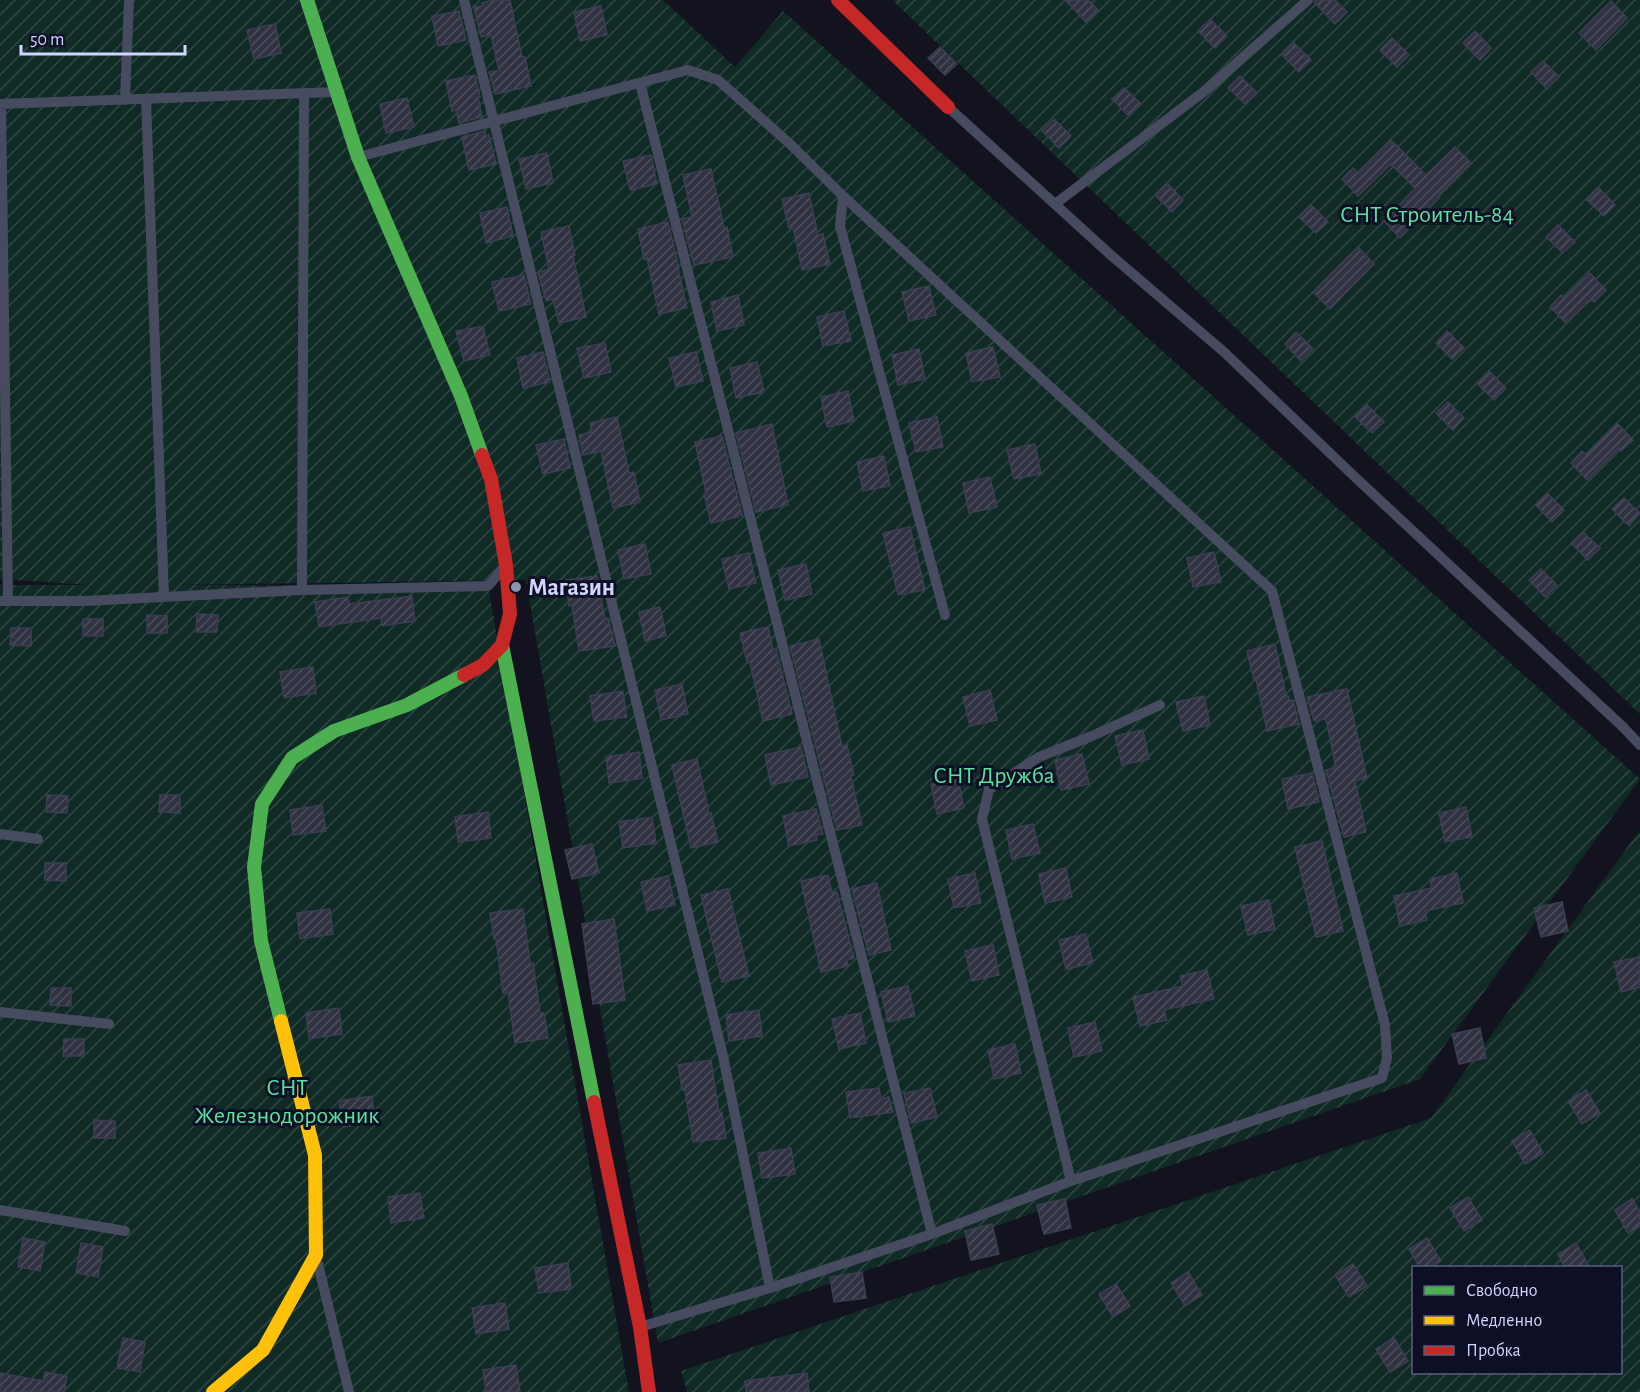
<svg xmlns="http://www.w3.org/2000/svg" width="1640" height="1392" font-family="'Alegreya Sans',sans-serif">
  <defs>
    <pattern id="garden-furrows" width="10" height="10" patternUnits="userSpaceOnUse" patternTransform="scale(1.5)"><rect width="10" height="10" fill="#102a25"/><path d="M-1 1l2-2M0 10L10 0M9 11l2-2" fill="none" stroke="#324846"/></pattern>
    <pattern id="building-hatch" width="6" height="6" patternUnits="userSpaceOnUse" patternTransform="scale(1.5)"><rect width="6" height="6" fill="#303141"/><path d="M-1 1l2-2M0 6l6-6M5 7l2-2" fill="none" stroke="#4d4e5e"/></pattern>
  </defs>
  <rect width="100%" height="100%" fill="#12131f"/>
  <!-- garden -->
  <path fill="url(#garden-furrows)" fill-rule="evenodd" d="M0 0H663L735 67 783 11 1640 779 1420 1079 658 1343 526 580 173 585 488 586 629 1392H0V585H90L0 579Z
    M892 0H1640V715V714Z
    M1640 830V1392H687L681 1371 1431 1118ZM1414 1268H1620V1372H1414Z"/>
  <!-- building -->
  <path fill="url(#building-hatch)" stroke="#3c3e53" stroke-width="1.5" d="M494 0H510L522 57H525L531 86 495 94 489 72 499 70 491 35 481 37 474 7 482 6V3Z
    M1065 0H1088L1098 10 1086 22Z
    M1315 0H1335L1347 12 1335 24 1315 3Z
    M1611 1 1627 18 1596 50 1579 33Z
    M601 6 607 35 580 41 574 12Z
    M459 11 466 40 438 46 432 16Z
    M1210 19 1227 36 1215 48 1198 31Z
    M275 24 281 53 254 59 247 30Z
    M1475 31 1491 48 1480 60 1463 43Z
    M1392 38 1409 55 1397 67 1380 50Z
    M1294 43 1311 60 1299 72 1282 55Z
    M940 47 957 64 945 75 928 58Z
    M1543 61 1559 77 1547 89 1531 72Z
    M475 75 480 97 478 98 482 117 459 123 456 110 452 111 446 81Z
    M1240 76 1257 93 1245 104 1228 88Z
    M1124 88 1141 104 1129 116 1112 99Z
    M407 98 414 127 386 133 380 104Z
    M1054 119 1071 136 1059 148 1042 131Z
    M485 131 486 136 489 135 496 164 469 170 462 137Z
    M1391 140 1426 175 1455 147 1471 163 1438 196 1440 197 1400 238 1384 221 1415 188 1391 164 1358 196 1342 179 1353 168 1358 173Z
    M547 153 553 183 526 189 519 159Z
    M651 155 657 184 630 190 623 161Z
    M711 169 724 228 727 227 733 257 694 265 682 219 692 217 683 175Z
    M1167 183 1183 200 1172 212 1155 195Z
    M1599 188 1615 205 1604 216 1587 200Z
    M809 193 818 235 823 234 830 264 802 270 793 227 789 228 782 199Z
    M1311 205 1328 222 1316 233 1299 217Z
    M507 207 513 236 486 243 480 213Z
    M668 222 679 268 678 269 687 308 659 314 647 258 644 259 638 229Z
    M1558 225 1575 242 1563 253 1546 237Z
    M569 226 575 255 573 256 586 317 559 323 553 299 546 301 538 272 549 269 541 232Z
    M1358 247 1374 264 1330 309 1313 292Z
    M1590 273 1606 290 1594 302 1592 299 1566 323 1550 307 1561 295 1564 298Z
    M524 275 531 304 499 311 492 282Z
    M929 286 936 315 909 321 902 292Z
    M738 295 744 325 717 331 711 302Z
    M844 311 851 341 823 346 817 317Z
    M483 326 490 355 464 361 456 331Z
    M1447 331 1464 348 1452 359 1436 343Z
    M1296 332 1313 349 1301 361 1285 344Z
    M605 343 611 372 584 378 577 348Z
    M993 347 1000 377 972 382 966 353Z
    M919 349 925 379 898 385 892 355Z
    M543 352 550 382 523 388 517 358Z
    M696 352 703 381 676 387 669 358Z
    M757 362 764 392 736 398 730 368Z
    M1489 371 1506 388 1494 400 1477 383Z
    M848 391 854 421 827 427 821 397Z
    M1448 402 1464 418 1453 430 1436 413Z
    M1367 405 1384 422 1372 433 1355 417Z
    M617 417 629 473 634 472 640 502 613 508 601 451 583 455 579 435 592 432 590 423Z
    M937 417 943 447 916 452 909 423Z
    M1617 423 1633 440 1621 451 1619 448 1587 480 1571 463 1582 451 1586 455Z
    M772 424 788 505 756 512 736 433Z
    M722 436 742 515 738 516V517L711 523 704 494 706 493 695 442Z
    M564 439 570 468 543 474 536 445Z
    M1035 444 1041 474 1014 479 1007 450Z
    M884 456 890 486 863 491 857 462Z
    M990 477 997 507 969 513 963 483Z
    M1547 493 1564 510 1552 522 1536 505Z
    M1624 498 1640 513 1629 526 1612 509Z
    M910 527 925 590 898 595 883 533Z
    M1583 532 1600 548 1588 560 1571 543Z
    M645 544 651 574 624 579 618 550Z
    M1214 552 1221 582 1193 587 1187 558Z
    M749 553 756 583 729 589 722 559Z
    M806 564 812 594 785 600 778 570Z
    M1541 569 1557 585 1545 597 1529 580Z
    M597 576 605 619 608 618 615 646 579 651 572 606H569L566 580Z
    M412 596 415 621 382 626 381 618 319 627 315 602 348 597 349 604Z
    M660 607 666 636 645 641 639 612Z
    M197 614 218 615 217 632H196Z
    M147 615 167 616V633H147Z
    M83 619H103V636H83Z
    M768 627 773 649H776L792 714 763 721 750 662H747L740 633Z
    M11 628H31V646L10 645Z
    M819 639 842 747 847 745 854 775 851 776 862 825 837 830 790 646Z
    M1275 644 1286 696H1288L1290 701 1293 700 1299 724 1267 731 1256 679 1254 680 1247 651Z
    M313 667 316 693 284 698 280 672Z
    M682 684 688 714 661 720 655 690Z
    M1347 689 1367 778 1355 781 1366 832 1344 837 1326 770 1336 768 1327 724 1325 719 1314 721 1307 697Z
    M990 690 997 720 970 726 963 697Z
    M623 691 627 717 594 721 590 696Z
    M1204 696 1210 725 1183 731 1176 702Z
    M1143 730 1149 759 1122 765 1115 736Z
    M801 747 808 777 771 785 765 755Z
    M639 752 642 778 609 783 606 757Z
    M1082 754 1089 784 1061 790 1055 760Z
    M697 759 709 813H711L718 842 691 848 672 765Z
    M1312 773 1319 802 1288 809 1282 779Z
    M958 779 964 808 937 814 931 784Z
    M47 795 68 796 67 813 46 812Z
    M160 795H180V813L159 812Z
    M322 805 326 831 293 835 290 810Z
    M1466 807 1472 837 1445 842 1439 813Z
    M816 809 823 834 816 835 817 840 789 846 783 816Z
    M488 812 491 838 458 842 455 817Z
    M652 817 656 843 623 848 619 822Z
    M1033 824 1040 853 1012 859 1006 830Z
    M1322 841 1343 931 1316 937 1295 847Z
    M592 844 599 873 572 879 565 850Z
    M45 863H66V881L45 880Z
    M1066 868 1072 897 1045 903 1039 874Z
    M975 873 981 903 954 908 948 879Z
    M1457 873 1463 903 1425 911 1427 920 1400 926 1394 896 1432 888 1430 879Z
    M828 875 832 893 837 892 854 958 847 960 848 966 821 972 801 881Z
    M668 876 675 905 647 911 641 882Z
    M877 883 891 950 869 955 852 889Z
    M728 889 749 976 722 982 701 895Z
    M1269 900 1275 929 1248 935 1241 906Z
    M1562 902 1568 931 1541 937 1534 908Z
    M330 909 333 934 300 939 297 913Z
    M523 909 530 963H533L540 1013H544L548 1038 515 1043 508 992 503 993 496 939H494L490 913Z
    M614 919 625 1000 593 1004 582 924Z
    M1086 934 1093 963 1066 969 1059 940Z
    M993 945 999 975 972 981 965 951Z
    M1640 957V987L1621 992 1614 962Z
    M1207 970 1214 999 1164 1010 1167 1020 1140 1026 1133 997 1183 986 1180 976Z
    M908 986 915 1016 888 1022 881 992Z
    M51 988H71V1006L50 1005Z
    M339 1008 342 1034 309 1039 306 1013Z
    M759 1010 762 1036 729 1041 726 1015Z
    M860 1013 866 1043 839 1049 832 1019Z
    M1095 1022 1102 1051 1074 1057 1068 1028Z
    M1480 1028 1486 1058 1459 1064 1452 1034Z
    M64 1039H84V1056H63Z
    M1015 1044 1021 1073 994 1079 988 1050Z
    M711 1060 719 1113 722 1112 726 1138 693 1142 685 1090H682L678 1065Z
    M879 1088 881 1099 889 1097 893 1112 850 1118 846 1092Z
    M930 1088 937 1117 911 1123 904 1093Z
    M1586 1090 1600 1113 1582 1124 1568 1101Z
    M372 1096 375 1122 343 1127 339 1101Z
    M94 1120 115 1121V1138H94Z
    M1530 1130 1543 1153 1525 1164 1512 1141Z
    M791 1148 795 1174 762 1178 758 1153Z
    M420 1193 424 1218 391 1223 388 1197Z
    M1468 1197 1482 1220 1464 1231 1450 1208Z
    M1065 1199 1071 1228 1044 1234 1037 1205Z
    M1632 1199 1640 1212V1226L1628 1233 1615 1210Z
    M992 1224 999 1254 971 1260 965 1231Z
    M23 1238 45 1242 40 1271 18 1267Z
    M1427 1238 1441 1261 1429 1268H1420L1409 1249Z
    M81 1243 103 1247 98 1277 76 1273Z
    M1576 1243 1590 1268H1565L1558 1254Z
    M568 1263 571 1289 539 1293 535 1268Z
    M1353 1264 1367 1286 1349 1297 1335 1275Z
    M862 1272 866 1298 834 1302 830 1277Z
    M1188 1272 1202 1295 1185 1306 1171 1283Z
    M1116 1284 1130 1306 1113 1317 1099 1294Z
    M505 1303 509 1329 476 1334 472 1308Z
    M123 1338 145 1342 140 1372 117 1368Z
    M1394 1338 1408 1361 1390 1372 1376 1349Z
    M516 1365 520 1392H486L483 1370Z
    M45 1372 67 1376 64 1392H0V1373L43 1381Z
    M807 1373 809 1392H746L745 1381Z"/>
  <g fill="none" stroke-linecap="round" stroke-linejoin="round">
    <!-- lane -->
    <path stroke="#474b60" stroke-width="10" d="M464 0 723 1056 770 1288
      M640 83 932 1234
      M146 99 164 597
      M125 100 129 0
      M0 104 336 92
      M1 104 8 601
      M948 107 1113 257 1224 352 1356 478 1623 727 1640 745
      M358 157 688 70 718 80 788 142 843 196 1272 591 1385 1025 1387 1058 1382 1078 1071 1181 932 1234 770 1288 640 1327
      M843 196 840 226 945 615
      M1055 204 1206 90 1308 0
      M302 590 304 94
      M0 601H85L302 590 488 586 502 570
      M0 834 38 839
      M0 1012 109 1024
      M1071 1181 982 819 989 789 1039 757 1092 736 1160 705
      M0 1210 125 1231
      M318 1264 349 1392"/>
    <!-- fast -->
    <path stroke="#4caf50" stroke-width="14" d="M307 0 358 157 461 396 482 455
      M502 645 594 1102
      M281 1021 261 941 254 867 262 804 292 758 334 731 407 705 464 675"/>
    <!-- slow -->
    <path stroke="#ffc107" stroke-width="14" d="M213 1392 263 1350 316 1255 315 1155 281 1021"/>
    <!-- jam -->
    <path stroke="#c62828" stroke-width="14" d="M838 0 948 107
      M464 675 483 665 502 645 510 614 506 565 491 479 482 455
      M594 1102 640 1327 649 1392"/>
  </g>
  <!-- markers -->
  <circle fill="#8e92b1" stroke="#0d0f24" stroke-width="2" cx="516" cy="587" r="6"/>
  <g text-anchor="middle" stroke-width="6" stroke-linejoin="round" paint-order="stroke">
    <!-- park labels -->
    <g font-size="24" fill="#57e49f" stroke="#0d0f24">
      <text x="1427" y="222">СНТ Строитель-84</text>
      <text x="994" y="783">СНТ Дружба</text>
      <text x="287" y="1095">СНТ<tspan x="287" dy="28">Железнодорожник</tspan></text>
    </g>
    <!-- poi labels -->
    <g font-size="24" font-weight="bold" fill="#d0d6ff" stroke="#0d0f24" text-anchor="start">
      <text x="528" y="595">Магазин</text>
    </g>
  </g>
  <!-- legend -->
  <rect x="1412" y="1266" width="210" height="108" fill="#0d0f24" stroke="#5b5f7c" stroke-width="1.5"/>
  <rect x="1424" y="1286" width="30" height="9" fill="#4caf50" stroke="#5b5f7c" stroke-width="1.5"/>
  <text x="1466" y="1296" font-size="18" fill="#d0d6ff">Свободно</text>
  <rect x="1424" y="1316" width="30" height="9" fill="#ffc107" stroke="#5b5f7c" stroke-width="1.5"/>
  <text x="1466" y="1326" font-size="18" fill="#d0d6ff">Медленно</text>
  <rect x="1424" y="1346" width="30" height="9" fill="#c62828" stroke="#5b5f7c" stroke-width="1.5"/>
  <text x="1466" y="1356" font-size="18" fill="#d0d6ff">Пробка</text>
  <!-- scale -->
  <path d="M21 45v9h164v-9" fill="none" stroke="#d0d6ff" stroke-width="3"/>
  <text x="30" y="45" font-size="18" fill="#d0d6ff" stroke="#0d0f24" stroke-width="4.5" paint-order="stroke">50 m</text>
</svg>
